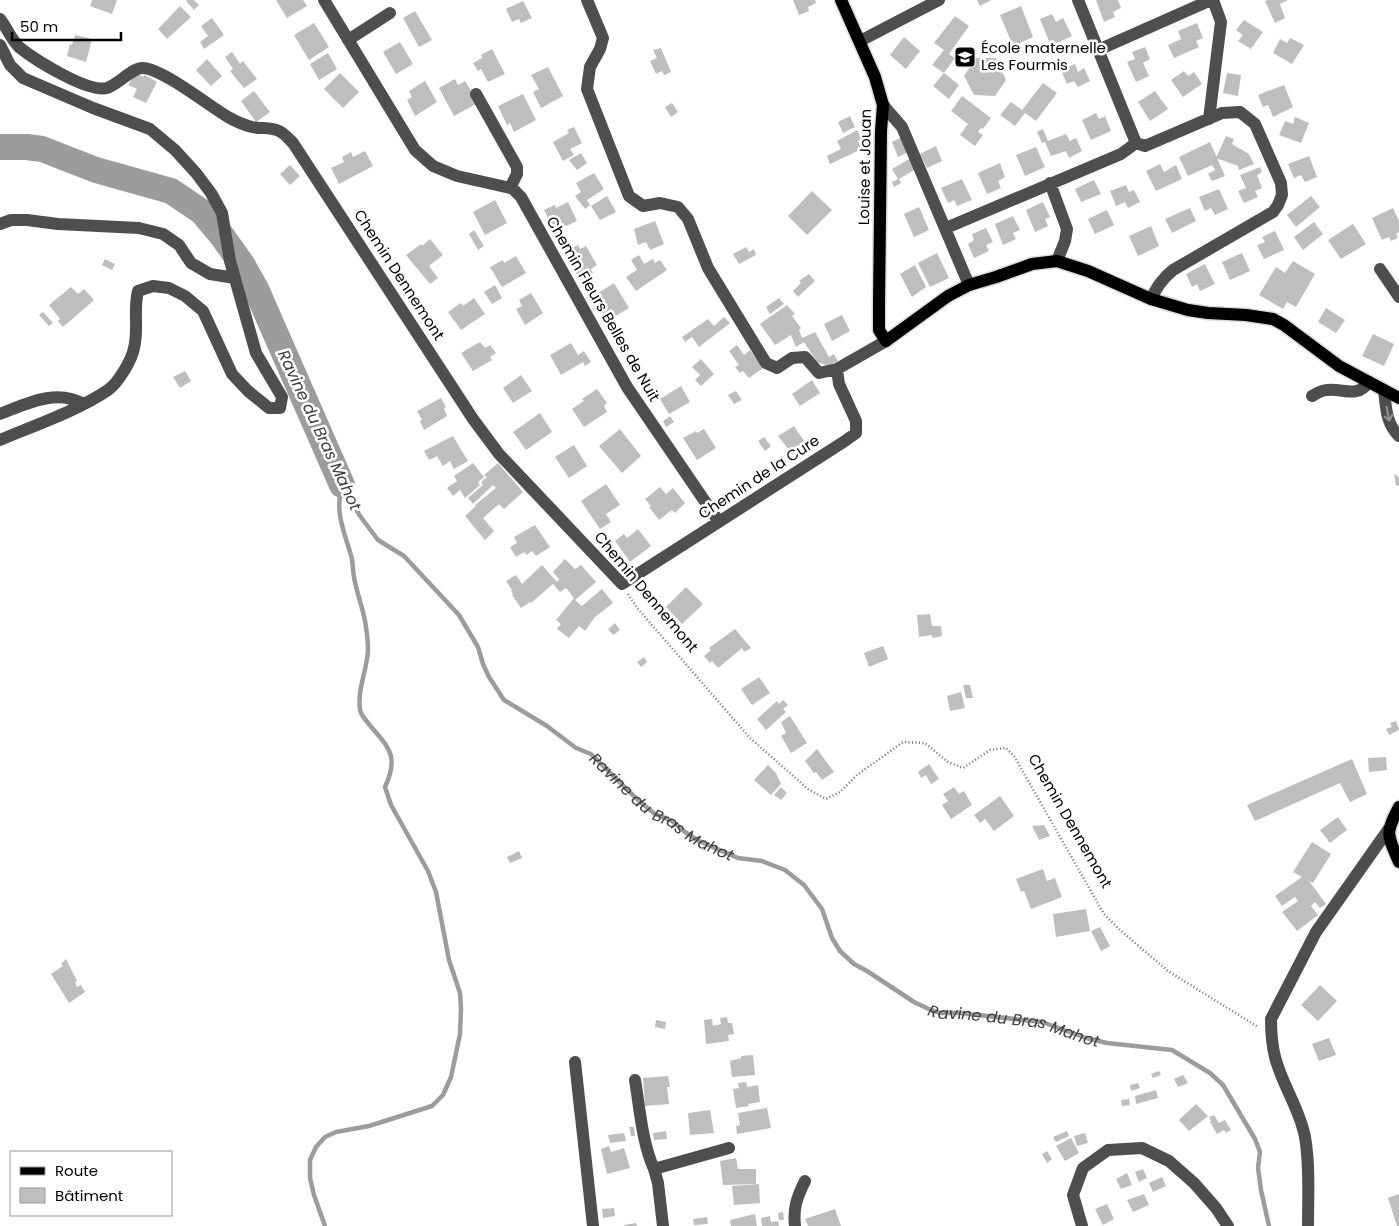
<svg xmlns="http://www.w3.org/2000/svg" width="1399" height="1226" font-family="Poppins,sans-serif">
  <rect width="100%" height="100%" fill="#fff"/>
  <g fill="none" stroke-linecap="round" stroke-linejoin="round">
    <!-- stream -->
    <g stroke="#9c9c9c" stroke-width="4.5">
      <path id="s1" d="M342 485 360 516 378 540 404 556 459 615 478 647 483 664 489 677 504 700 547 726 576 748 591 754 639 801 655 814 672 821 685 832 699 841 738 858 762 861 785 870 804 885 822 909 832 938 840 951 854 964 867 971 914 1002 931 1010 940 1013H960L1042 1022 1086 1038 1107 1043 1172 1050 1210 1073 1223 1085 1255 1139 1260 1152 1258 1168 1261 1190 1269 1226"/>
      <path d="M325 1226 314 1195 310 1178V1160L316 1147 325 1137 336 1132 369 1126 432 1106 443 1095 451 1077 460 1034 461 1009 460 993 449 960 436 892 428 871 391 805 385 787C400 755 388 747 368 723 365 719 361 715 360 710 357 689 367 671 368 650 368 642 367 634 366 627 364 611 358 597 355 582 353 575 353 567 352 559 345 533 334 513 342 485"/>
    </g>
    <!-- river -->
    <path stroke="#9c9c9c" stroke-width="26" d="M0 147H27L42 149 96 170 171 191 202 212 222 236 242 264 256 289 342 485"/>
  </g>
  <!-- building -->
  <path fill="#bebebe" d="M92 0H117L112 14 90 6Z
    M187 0H194L199 5 194 10 186 1Z
    M276 0H303L307 6 287 18Z
    M793 0H815L816 3 808 7 809 11 799 15Z
    M977 0H991L980 6Z
    M1096 0H1118L1121 8 1113 12 1115 17 1104 22Z
    M1268 0H1288L1280 4 1285 18 1275 23 1265 1Z
    M523 1 532 18 521 23 519 19 512 22 506 9Z
    M180 6 191 17 167 39 158 29Z
    M1021 6 1033 37 1013 46 1000 15Z
    M415 11 432 40 419 47 403 18Z
    M1052 14 1056 22 1063 18 1072 36 1051 46 1040 19Z
    M955 16 969 26 949 54 955 58 944 73 959 85 949 99 933 86 944 73 932 65 944 50 934 43Z
    M212 18 224 35 204 49 200 42 208 36 201 26Z
    M1244 20 1263 32 1251 49 1238 41 1243 35 1236 30Z
    M314 23 329 47 309 60 294 35Z
    M1197 23 1203 38 1196 41 1199 47 1174 58 1168 45 1181 39 1178 31Z
    M75 35 92 39 86 62 67 56 70 44 72 45Z
    M904 37 920 51 906 69 890 55Z
    M1290 38 1304 45 1292 64 1273 53 1280 39 1287 43Z
    M400 42 413 64 396 74 383 52Z
    M1145 47 1150 59 1143 63 1149 76 1136 82 1127 62 1135 59 1132 52Z
    M661 48 671 72 664 75 662 71 656 74 650 61 657 58 653 50Z
    M492 49 505 74 488 82 481 69 478 71 473 63 482 58 481 55Z
    M232 52 240 64 243 61 257 79 244 88 230 71 233 69 225 57Z
    M328 53 337 69 319 80 310 64Z
    M976 58H996L1006 80 995 96 974 95 964 76Z
    M207 59 222 76 211 86 196 70Z
    M1075 64 1078 72 1084 68 1090 81 1078 87 1074 81 1067 84 1061 70Z
    M548 67 563 96 541 108 533 92 539 89 531 75Z
    M1184 71 1188 76 1194 72 1202 84 1183 97 1171 80Z
    M136 73 143 77 145 75 157 82 146 103 133 97 137 89 128 85Z
    M340 73 359 92 343 108 324 89Z
    M1227 73 1241 75 1238 96 1223 93Z
    M455 79 458 85 465 81 478 103 454 116 439 88Z
    M425 81 437 102 415 116 407 100 412 97 409 91Z
    M1043 83 1057 93 1036 121 1025 113 1015 126 1000 115 1011 102 1022 110Z
    M1284 85 1293 107 1273 117 1268 105 1263 107 1258 95Z
    M254 91 270 112 256 122 241 101Z
    M1155 91 1168 109 1150 121 1138 102Z
    M523 94 536 120 514 132 510 123 507 125 498 106Z
    M962 96 991 118 983 129 981 128 978 132 983 135 975 146 960 135 968 124 951 111Z
    M672 103 678 112 671 117 665 107Z
    M1096 113 1099 119 1105 116 1111 131 1091 140 1082 120Z
    M850 116 855 127 843 133 838 122Z
    M1295 117 1309 123 1301 143 1279 135 1285 121 1293 124Z
    M574 127 582 143 570 149 574 155 563 161 553 142 569 133 567 130Z
    M1043 129 1048 141 1066 134 1070 141 1076 138 1082 151 1069 158 1066 151 1051 156 1045 142 1042 143 1037 132Z
    M857 130 861 139 858 141 862 149 830 164 827 156 841 149 837 141Z
    M904 136 910 151 898 157 892 142Z
    M1226 136 1234 139 1232 144 1249 154 1254 164 1239 170 1238 166 1216 158Z
    M1210 142 1225 176 1212 181 1208 174 1215 170 1212 165 1188 176 1179 157Z
    M936 146 942 161 927 168 920 154Z
    M1036 147 1045 167 1025 176 1016 155Z
    M365 151 373 166 339 184 331 168 344 162 342 157 351 152 353 157Z
    M581 153 587 163 577 170 569 160Z
    M1309 156 1317 177 1305 182 1301 175 1294 178 1288 164Z
    M911 158 916 169 899 179 901 183 894 187 892 182 898 179 892 169Z
    M1000 163 1005 177 998 181 1001 188 987 194 978 173Z
    M1160 164 1164 172 1176 165 1182 179 1156 191 1146 171Z
    M290 165 300 176 290 185 280 174Z
    M1260 167 1262 172 1257 175 1262 188 1255 191 1258 197 1244 203 1238 191 1246 188 1240 175Z
    M594 173 604 189 587 200 590 205 585 209 575 196 581 192 576 183Z
    M962 179 972 200 957 206 954 200 948 203 941 188Z
    M1094 180 1101 194 1081 202 1075 189Z
    M1126 185 1129 192 1134 190 1140 202 1128 208 1125 202 1116 206 1110 191Z
    M1219 189 1228 209 1215 215 1211 208 1205 211 1199 197Z
    M812 191 832 210 807 235 788 216Z
    M607 196 616 212 600 220 591 206Z
    M1311 196 1320 207 1296 227 1287 215Z
    M495 200 507 223 485 235 473 212Z
    M568 202 577 221 555 231 544 210 555 205 556 208Z
    M1043 202 1050 217 1045 219 1048 226 1035 232 1026 210Z
    M919 207 929 230 914 237 904 214Z
    M1190 208 1196 221 1172 233 1165 219Z
    M1393 208 1399 221V232L1396 234 1398 238 1391 241 1389 237 1382 240 1372 218Z
    M1107 210 1114 225 1095 234 1088 219Z
    M1013 216 1020 230 1013 233 1016 239 1003 245 995 224Z
    M655 221 664 244 650 250 646 242 638 245 634 229Z
    M1314 222 1323 234 1303 250 1294 237Z
    M1353 224 1366 244 1341 259 1328 240Z
    M1151 226 1159 246 1138 256 1129 236Z
    M986 228 993 242 986 245 989 251 974 258 968 244 974 240 972 234Z
    M474 230 484 246 478 250 469 234Z
    M1275 231 1284 250 1264 259 1257 245 1265 242 1262 237Z
    M430 239 443 255 429 266 438 278 430 284 406 255 421 244 422 246Z
    M578 245 580 249 586 246 597 265 591 269 593 273 580 280 564 252Z
    M746 247 749 252 754 249 756 255 739 264 733 254Z
    M937 253 949 278 930 287 918 263Z
    M1242 253 1250 271 1230 280 1222 262Z
    M639 255 644 264 653 259 655 263 660 260 667 270 636 291 626 277 637 270 631 260Z
    M516 256 526 273 502 287 490 267 503 260 504 263Z
    M105 259 115 264 112 270 102 265Z
    M1293 261 1315 274 1296 307 1287 302 1283 309 1259 295 1276 267 1285 273Z
    M1205 264 1215 284 1200 291 1197 284 1192 287 1186 274Z
    M915 265 926 287 912 297 900 274Z
    M809 274 815 281 798 297 793 291 801 283 799 281Z
    M614 283 629 308 607 321 592 297Z
    M495 285 502 298 492 304 484 292Z
    M71 287 78 294 84 289 94 300 63 327 58 321 60 319 49 305Z
    M531 293 543 313 525 325 516 309 522 306 519 300Z
    M474 298 485 314 461 330 448 312 461 303 463 306Z
    M779 298 784 304 770 314 766 307Z
    M787 305 795 314 792 316 801 328 799 330 802 338 815 332 829 357 834 354 838 361 828 366 817 362 804 342 796 347 791 335 775 345 760 324Z
    M1326 308 1345 320 1336 333 1318 322Z
    M43 312 53 323 49 326 39 315Z
    M842 315 850 331 832 341 824 324Z
    M724 317 730 323 699 347 692 337 685 342 682 337 708 319 714 326Z
    M1373 334 1394 344 1384 366 1362 356Z
    M480 342 485 348 490 345 496 353 490 357 492 360 473 371 461 353Z
    M571 343 578 355 584 351 591 362 585 366 583 362 561 375 550 355Z
    M737 345 744 355 750 350 763 368 749 378 743 371 740 373 735 367 739 365 729 351Z
    M701 359 714 374 701 386 695 380 700 375 692 367Z
    M185 371 191 381 180 388 173 377Z
    M521 375 532 391 513 403 503 388Z
    M812 380 820 393 800 406 792 394Z
    M681 386 690 402 669 414 660 399Z
    M597 389 607 403 604 406 607 412 584 427 572 409 584 401 582 399Z
    M736 391 742 400 734 404 728 395Z
    M441 398 446 407 444 408 447 416 424 430 420 421 422 420 417 411Z
    M540 413 552 432 526 450 513 432Z
    M670 416 674 422 666 427 663 421Z
    M794 426 806 444 793 455 778 436Z
    M620 429 641 456 622 473 599 446Z
    M704 429 716 448 697 460 683 438 696 431 697 433Z
    M453 436 468 461 454 469 450 461 443 466 437 456 429 460 424 451Z
    M764 437 771 446 765 451 758 441Z
    M574 445 587 466 569 478 555 457Z
    M473 463 484 477 478 482 480 485 465 498 460 490 453 496 447 488 457 481 454 476Z
    M498 463 523 492 504 509 499 504 483 518 494 531 485 540 465 516 476 506 475 505 496 488 493 485 473 504 468 498 483 485 481 482 487 477 484 475Z
    M1394 474 1399 477V486L1396 485Z
    M606 484 620 505 606 514 611 522 600 529 581 501Z
    M660 487 666 494 673 488 685 503 675 513 672 510 659 520 649 507 651 506 645 499Z
    M535 525 550 547 536 556 532 551 527 555 524 552 516 557 510 547 517 543 514 537Z
    M638 529 651 546 630 562 615 541 624 534 627 538Z
    M565 559 575 569 581 565 596 582 575 600 582 606 602 589 613 603 595 617 585 631 579 626 569 638 557 629 561 624 556 620 574 598 566 588 560 592 553 584 531 603 530 602 521 608 512 595 513 594 511 591 512 590 506 581 516 575 522 584 542 565 557 582 559 579 553 572Z
    M686 587 703 604 682 624 666 607Z
    M930 614 932 626H941L942 636 932 638V635L919 637 917 615Z
    M615 623 620 630 613 635 608 629Z
    M735 629 751 648 744 652 742 648 718 668 712 661 710 663 704 656 711 650 709 648Z
    M680 631 684 636 679 641 674 635Z
    M883 646 888 659 869 667 864 653Z
    M644 657 647 662 641 667 637 662Z
    M759 677 770 693 752 705 741 689Z
    M963 685H970L973 698H966Z
    M961 692 965 708 950 711 947 696Z
    M783 700 788 705 783 709 786 712 766 730 757 719 777 701 779 704Z
    M790 716 807 743 791 753 781 736 786 733 781 722Z
    M1396 721 1399 730 1389 735 1386 729 1392 727 1390 723Z
    M817 749 834 772 822 780 816 772 814 773 805 761Z
    M1386 757 1387 770 1369 772 1368 758Z
    M1352 759 1367 794 1350 802 1340 783 1255 821 1247 805Z
    M929 764 939 779 931 784 926 775 921 778 918 772Z
    M768 765 776 773 781 784 771 795 754 780Z
    M781 787 787 793 781 800 774 795Z
    M954 787 959 794 964 791 972 805 951 819 942 805 948 801 943 794Z
    M1000 796 1014 816 994 831 985 819 980 823 974 815Z
    M1338 817 1347 830 1330 843 1320 830Z
    M1044 825 1050 836 1039 840 1032 826Z
    M1312 842 1331 854 1313 883 1309 881 1326 904 1320 908 1315 902 1311 906 1318 915 1297 931 1282 912 1298 901 1295 897 1282 906 1275 896 1302 877 1293 872Z
    M519 851 522 858 510 863 507 857Z
    M1043 869 1047 881 1055 878 1062 897 1031 909 1024 891 1021 892 1016 879Z
    M1086 909 1090 931 1056 937 1053 914Z
    M1100 927 1110 946 1101 951 1091 931Z
    M66 959 77 981 75 982 77 987 81 985 85 992 69 1003 51 974 63 966 61 964Z
    M1320 985 1337 1001 1318 1021 1301 1005Z
    M727 1017 728 1023H732L734 1034 728 1035 729 1041 706 1044 704 1020 712 1019 713 1026 721 1024 720 1018Z
    M656 1020 666 1022 665 1029 655 1027Z
    M1329 1038 1336 1055 1319 1061 1312 1044Z
    M753 1055 755 1075 732 1077 730 1061 741 1058V1056Z
    M1159 1071 1161 1075 1153 1078 1151 1074Z
    M1183 1075 1188 1083 1178 1087 1174 1079Z
    M668 1076 670 1087H667L669 1104 645 1106 643 1078Z
    M746 1082 747 1087 758 1085 760 1102 748 1104 749 1106 736 1108 733 1089 739 1088 738 1083Z
    M1138 1083 1140 1088 1131 1091 1130 1085Z
    M1156 1090 1158 1098 1136 1104 1135 1096Z
    M1129 1099 1130 1105 1122 1106 1121 1100Z
    M1196 1104 1208 1116 1189 1131 1179 1120Z
    M767 1108 771 1128 737 1134 736 1126 740 1125 738 1113Z
    M710 1110 714 1133 690 1135 688 1113Z
    M1214 1115 1219 1123 1225 1120 1231 1130 1226 1133 1224 1130 1217 1134 1210 1122 1211 1121 1209 1117Z
    M629 1127H634L635 1136H631Z
    M666 1131 667 1139 654 1140 653 1133Z
    M1067 1131 1069 1136 1056 1142 1053 1137Z
    M624 1133 626 1141 610 1143 608 1135Z
    M1085 1133 1088 1143 1077 1146 1074 1136Z
    M1071 1138 1079 1153 1065 1161 1056 1146Z
    M609 1146 611 1152 624 1148 630 1168 607 1174 601 1149Z
    M1047 1151 1052 1159 1047 1163 1042 1154Z
    M736 1158 738 1169H756V1184L723 1185 720 1161Z
    M1143 1169 1147 1178 1139 1182 1135 1172Z
    M1127 1173 1132 1185 1121 1189 1116 1179Z
    M1162 1177 1166 1186 1153 1192 1149 1183Z
    M759 1184 760 1203 734 1205 732 1186Z
    M1144 1194 1149 1205 1133 1212 1127 1200Z
    M1399 1194V1226H1397L1388 1198Z
    M1107 1204 1114 1219 1103 1225 1095 1209Z
    M614 1208 615 1216 603 1218 602 1209Z
    M835 1209 841 1226H808L805 1219Z
    M783 1212 784 1220H779L778 1213Z
    M755 1214 757 1226H731L730 1220Z
    M770 1216 771 1222 778 1221 779 1226H762L761 1218Z
    M707 1217 708 1224 694 1225 693 1219Z
    M636 1223 637 1226H624V1225Z"/>
  <g fill="none" stroke-linecap="round" stroke-linejoin="round">
    <!-- major casing -->
    <g stroke="#dbdbdb" stroke-width="15">
      <path id="major" d="M841 0 875 77 883 105 881 131 879 303V330L886 341 948 296 969 285 996 277 1032 264 1057 261 1088 271 1151 299 1188 310 1208 313 1246 315 1273 319 1284 325 1339 366 1399 398
        M1399 807C1385 834 1387 834 1399 862"/>
    </g>
    <!-- path -->
    <path stroke="#707070" stroke-width="2.5" stroke-dasharray="1 2.5" stroke-linecap="butt" d="M628 594 638 609 750 738 808 789 826 799 840 792 857 775 903 742 925 743 948 762 963 768 990 750 1006 748 1014 756 1104 914 1120 930 1168 971 1258 1027"/>
    <!-- minor -->
    <path stroke="#4e4e4e" stroke-width="12" d="M324 0 415 150 433 166 457 176 510 188 513 189 521 197 627 387 719 522
      M587 0 603 38 600 49 590 67 587 89 629 196 643 206 660 203 678 207 688 219 708 268 766 363 777 368 792 358 805 357 819 373 837 369 886 341
      M1078 0 1136 143 1145 146 1222 113 1240 112 1255 124 1281 183 1282 195 1278 205 1273 212 1173 270C1162 279 1157 287 1151 299
      M0 19C7 28 11 39 19 47 35 60 88 93 107 88 119 84 133 67 143 68 163 69 209 106 228 117 235 121 244 125 252 127 261 129 271 127 279 131 284 133 289 139 293 143L473 419 499 454 622 584 845 441 856 433V421L839 384 837 369
      M348 40 390 13
      M860 41 939 0
      M0 45 10 65 23 78 93 108 150 129 175 150 196 173 211 193 222 213 230 261 256 353 282 397 280 408H269L248 391 232 374 203 311 185 296 169 288 153 286 138 291C133 310 139 329 134 348 132 360 118 383 108 390 79 410 33 426 0 440
      M1098 50 1211 0
      M476 94 517 167V174L510 188
      M883 105 902 127 969 285
      M1209 119 1221 22 1213 0
      M1050 183 1067 229 1065 241 1057 261
      M0 224 11 220H27L58 224 139 228 163 234 179 245 191 263 210 274 235 278
      M946 228 1121 154 1136 143
      M1380 269 1399 297
      M1384 390C1386 407 1386 424 1399 436
      M1312 396C1317 393 1322 390 1327 390 1344 388 1356 399 1369 382
      M0 414C26 404 57 388 83 404
      M575 1062 593 1226
      M635 1080C640 1110 642 1142 654 1169
      M663 1226 658 1183 654 1169 729 1148
      M795 1226C793 1208 797 1197 805 1181
      M1082 1226 1073 1195 1083 1168 1108 1150 1142 1148 1169 1161 1194 1183 1216 1208 1228 1226
      M1308 1226C1308 1197 1310 1166 1305 1137 1300 1109 1282 1085 1275 1057 1272 1045 1271 1032 1271 1019L1316 932 1388 830"/>
    <!-- major -->
    <use href="#major" stroke="#000" stroke-width="12"/>
  </g>
  <!-- one-way arrows -->
  <defs><path id="oneway-shaft" d="M-6 0H5M1.5-3L5.5 0L1.5 3" fill="none" stroke-width="1.6" stroke-linecap="round" stroke-linejoin="round" transform="scale(1.25)"/></defs>
  <use stroke="#959595" href="#oneway-shaft" transform="translate(1388 414) rotate(79)"/>
  <!-- icons -->
  <defs>
    <g id="school-square" transform="scale(1.125)"><rect x="-9" y="-9" width="18" height="18" rx="4" fill="#000" stroke="#fff"/><path d="M0-5L7-2L0 1L-7-2ZM-4 1L0 2.5L4 1V4Q0 6-4 4Z" fill="#fff"/></g>
  </defs>
  <g fill-rule="evenodd">
    <use href="#school-square" x="965" y="57"/>
  </g>
  <g text-anchor="middle" stroke-width="5" stroke-linejoin="round" paint-order="stroke">
    <!-- poi labels -->
    <g font-size="15" fill="#000" stroke="#fff" text-anchor="start">
      <text x="981" y="53">École maternelle<tspan x="981" dy="17">Les Fourmis</tspan></text>
    </g>
    <!-- street labels -->
    <g font-size="15" fill="#000" stroke="#fff">
      <text transform="translate(865 167) rotate(-89)" y="5">Louise et Jouan</text>
      <text transform="translate(399 275) rotate(57)" y="5">Chemin Dennemont</text>
      <text transform="translate(603 309) rotate(60)" y="5">Chemin Fleurs Belles de Nuit</text>
      <text transform="translate(759 477) rotate(-33)" y="5">Chemin de la Cure</text>
      <text transform="translate(646 592) rotate(50)" y="5">Chemin Dennemont</text>
      <text transform="translate(1070 821) rotate(60)" y="5">Chemin Dennemont</text>
    </g>
    <!-- water labels -->
    <g font-size="16" font-style="italic" fill="#3d3d3d" stroke="#fff">
      <text transform="translate(320 430) rotate(65)" y="6">Ravine du Bras Mahot</text>
      <text dy="6" stroke="none"><textPath href="#s1" startOffset="466">Ravine du Bras Mahot</textPath></text>
      <text dy="6" stroke="none"><textPath href="#s1" startOffset="902">Ravine du Bras Mahot</textPath></text>
    </g>
  </g>
  <!-- legend -->
  <rect x="10" y="1151" width="162" height="65" fill="#ffffff" stroke="#999999"/>
  <rect x="20" y="1167" width="25" height="8" fill="#000000" stroke="#999999"/>
  <text x="55" y="1176" font-size="15" fill="#000000">Route</text>
  <rect x="20" y="1188" width="25" height="15" fill="#bebebe" stroke="#999999"/>
  <text x="55" y="1201" font-size="15" fill="#000000">Bâtiment</text>
  <!-- scale -->
  <path d="M12 32v8h109v-8" fill="none" stroke="#000000" stroke-width="2.5"/>
  <text x="20" y="32" font-size="15" fill="#000000" stroke="#ffffff" stroke-width="4" paint-order="stroke">50 m</text>
</svg>
